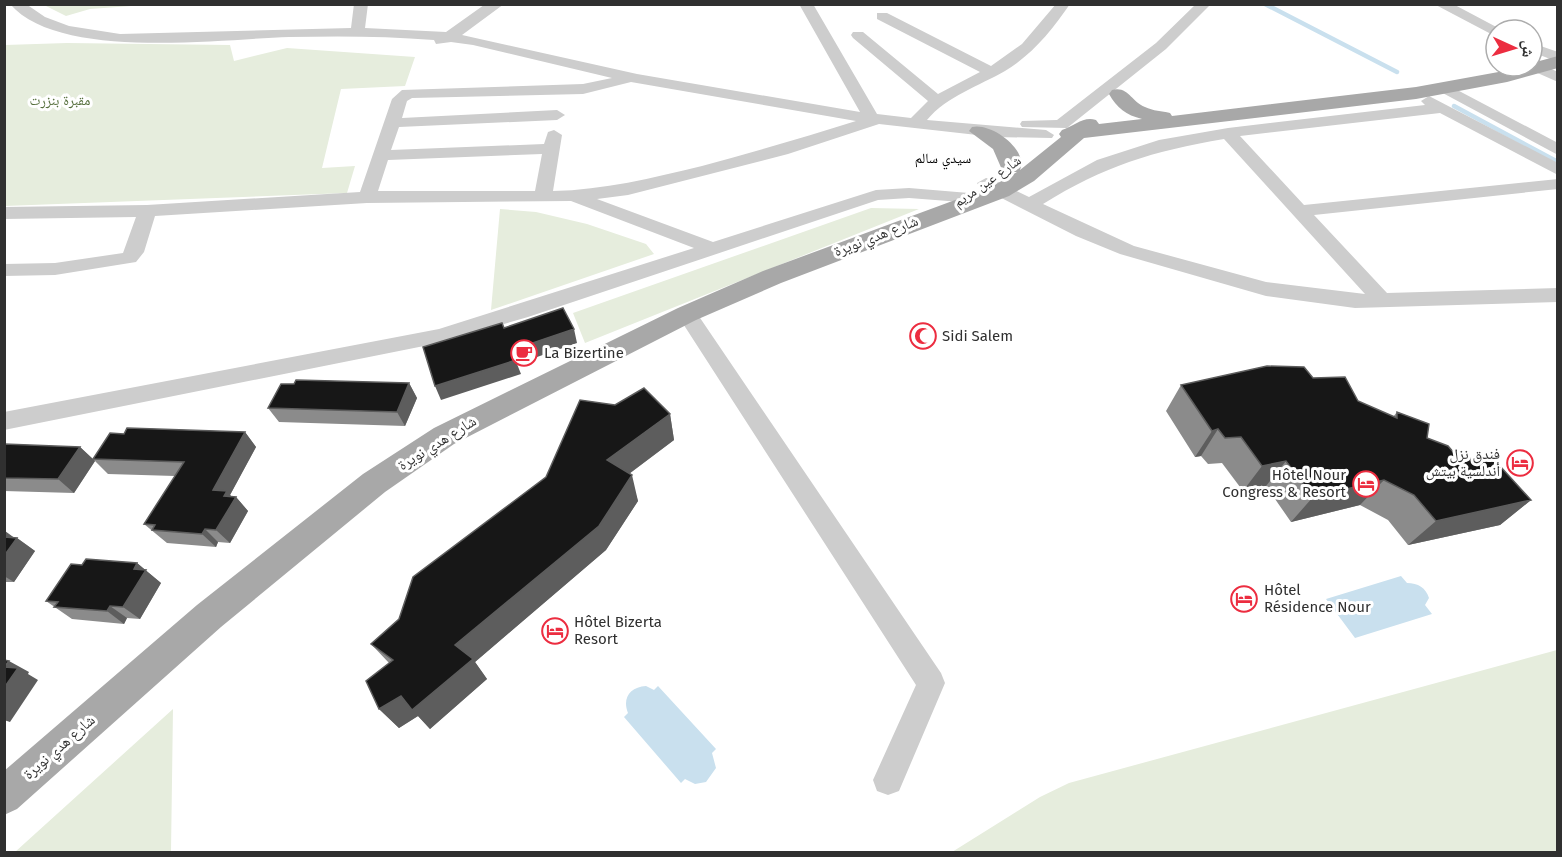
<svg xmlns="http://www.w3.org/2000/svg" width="1562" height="857" font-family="'Fira Sans','Noto Naskh Arabic',sans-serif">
  <rect width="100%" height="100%" fill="#fff"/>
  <!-- green -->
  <path fill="#e6eddd" d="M44 5H145L90 9 66 16Z
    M67 43 230 45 234 61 287 48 415 57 405 86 341 89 322 168 355 166 347 193 5 206V45Z
    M871 208 919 209 585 343 573 313Z
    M500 209 536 212 587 224 646 244 654 254 491 310Z
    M1557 650V852H952L1040 797 1069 783Z
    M173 709 171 852H15Z"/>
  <!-- water -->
  <path fill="#c9e0ee" d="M1401 576 1407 583C1418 583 1426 588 1429 598L1425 605 1432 614 1355 638 1326 599Z
    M646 686 654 690 658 686 716 749 712 753 716 768 706 782 695 784 685 779 681 783 624 717 628 713C622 698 630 687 646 686Z"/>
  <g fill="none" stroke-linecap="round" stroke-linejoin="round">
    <!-- stream -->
    <path stroke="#c9e0ee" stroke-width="4.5" d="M1265 4 1397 72
      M1454 106 1558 162"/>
    <!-- minor -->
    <path fill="#cdcdcd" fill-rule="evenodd" d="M10 4H26L45 17 69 26 120 34 351 28 354 4H368L365 28 446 32 484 5 504 4 462 35 637 74 860 112 799 4H813L877 114 911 118 928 101 853 38 851 35 853 32H863L938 94 980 72 877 19V13H887L991 66 1022 44 1056 4H1070C1052 30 1033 54 1005 71 979 86 947 96 927 120L1046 130 1054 135 1052 138 995 137 879 124 788 154 628 195 597 199 713 242 876 190 909 188 981 194 990 200 987 204 909 198 878 200 528 317 439 343 4 430V412L439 329 694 248 571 201 367 203 155 216 144 252 136 262 55 275 4 276V264L55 263 123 253 136 217 4 219V207L147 205 360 192 392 99 402 90 583 84 612 78 473 45 451 42 436 44 434 40C386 36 337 36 289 37 220 39 59 61 10 4ZM631 82 856 121C805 137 754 152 702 166 652 178 604 190 553 191L562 135 554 130 548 132 544 144 391 150 399 127 557 120 565 115 557 110 402 118 407 101 412 98 583 94ZM542 154 535 191H378L388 160Z
      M1196 4H1211L1166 49 1067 128 1022 127 1020 124 1022 121 1057 120 1156 43Z
      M1434 4H1453L1502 30H1496V35L1491 34Z
      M1532 43 1558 52V62L1532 52Z
      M1538 63 1558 72V82L1533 71 1530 68Z
      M1444 83 1558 143V155L1439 91 1436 88 1439 85Z
      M1429 96 1558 163V175L1440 113 1240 136 1304 205 1558 179V189L1314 215 1387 293 1558 288V302L1355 308 1266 296 1120 254 1076 236 980 187 977 183 986 178 992 179 1029 197 1097 160 1159 140 1228 128 1425 105 1421 101ZM1224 139 1365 294 1266 282 1134 246 1043 204C1104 166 1153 151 1224 139Z
      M687 307 694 309 941 673 945 683 899 791 888 795 877 791 873 780 916 685 680 319 677 314 680 309Z"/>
    <!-- major -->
    <path fill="#a8a8a8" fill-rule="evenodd" d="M1558 56V68L1507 82 1416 99 1084 138 1034 181 1009 196 781 283 696 320 454 444 385 492 221 627 17 809 4 815V771L197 605 363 474 434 428 678 308 763 271 993 186 1017 172H1003L993 149 969 131 972 127C991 122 1029 150 1020 170L1061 137 1059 134 1062 130C1075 126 1083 116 1096 120L1099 124 1142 119C1126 115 1117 108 1109 94L1112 90C1129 86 1131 102 1145 107 1153 111 1162 111 1170 113L1172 116 1416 87 1532 66V63Z"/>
  </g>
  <!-- wall -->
  <path fill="#8b8b8b" d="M1313 378 1358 401 1393 417 1397 412 1427 438 1460 460 1531 500 1500 525 1408 545 1388 520 1360 505 1291 522 1266 486 1243 491 1222 463 1208 464 1201 456 1195 457 1166 411 1181 385Z
    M409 383 417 398 405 426 279 422 268 408 294 384Z
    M670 414 674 440 629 474 638 501 606 550 475 662 487 679 430 729 418 716 399 728 379 709 389 663 371 644Z
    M245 432 256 447 230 495 232 497H236L248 511 230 543 218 542 216 547 167 543 144 524 175 476 108 474 95 461 74 493 4 491V444L80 447 93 459 124 434Z
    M4 531 14 538H17L35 551 14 582H4Z
    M137 563 161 583 140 619 127 618 124 624 72 619 46 601 82 565Z"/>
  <!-- shaded-wall -->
  <path fill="#5d5d5d" d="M574 329 577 343 517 364 521 374 441 400 435 386 512 350Z
    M409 383 417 398 405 426 397 412Z
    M670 414 674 440 614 485 607 460Z
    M1218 429 1201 456 1195 457 1212 431Z
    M245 432 256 447 230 495 234 499 236 497 248 511 230 543 216 530 213 490Z
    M80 447 95 461 74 493 58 479Z
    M1286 461 1266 486 1243 491 1262 466Z
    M632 475 638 501 606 550 475 662 487 679 430 729 418 716 399 728 379 709 455 645Z
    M1384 480 1360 505 1291 522 1313 497Z
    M1531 500 1500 525 1408 545 1436 521Z
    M205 529 218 542 216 547 202 534Z
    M5 531 16 539 17 538 35 551 14 582 4 576Z
    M137 563 161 583 140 619 123 607 134 569Z
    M110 606 127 618 124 624 107 611Z
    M9 661 29 672 28 674 38 680 10 722 4 720V668Z"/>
  <!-- building -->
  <path fill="#171717" stroke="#5d5d5d" stroke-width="1.5" d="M563 308 574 329 512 350 516 360 435 386 423 347 502 323 504 328Z
    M1267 366 1304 367 1313 378 1345 377 1358 401 1397 418V412L1429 424 1427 438 1448 446 1460 460 1490 455 1531 500 1436 521 1414 495 1384 480 1313 497 1286 461 1262 466 1241 437 1225 438 1218 429 1212 431 1181 385Z
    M296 380 409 383 397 412 268 408 281 384H294Z
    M644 388 670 414 607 460 632 475 599 526 455 645 473 659 412 710 401 696 379 709 366 681 393 660 371 644 399 619 413 577 546 477 580 400 615 405Z
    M127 428 245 432 213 490 227 491 224 496 236 497 216 530 205 529 202 534 152 530 155 525 144 524 184 462 93 459 110 433 124 434Z
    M4 444 80 447 58 479 4 478Z
    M4 537 17 538 4 556Z
    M86 559 137 563 134 569 146 570 123 607 110 606 107 611 54 607 58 602 46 601 71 564 82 565Z
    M4 660 9 661 4 667Z
    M4 667 18 668 4 688Z"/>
  <!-- icons -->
  <defs>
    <g id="mosque-ring" transform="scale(1.35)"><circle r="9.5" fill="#fff" stroke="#ec2d40" stroke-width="1.5"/><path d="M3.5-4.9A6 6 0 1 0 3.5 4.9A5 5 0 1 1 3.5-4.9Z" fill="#ec2d40"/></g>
    <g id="cafe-ring" transform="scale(1.35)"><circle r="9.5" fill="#fff" stroke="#ec2d40" stroke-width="1.5"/><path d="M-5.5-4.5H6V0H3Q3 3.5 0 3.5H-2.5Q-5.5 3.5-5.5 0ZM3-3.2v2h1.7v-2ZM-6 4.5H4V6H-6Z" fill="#ec2d40"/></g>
    <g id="hotel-ring" transform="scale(1.35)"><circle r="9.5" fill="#fff" stroke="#ec2d40" stroke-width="1.5"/><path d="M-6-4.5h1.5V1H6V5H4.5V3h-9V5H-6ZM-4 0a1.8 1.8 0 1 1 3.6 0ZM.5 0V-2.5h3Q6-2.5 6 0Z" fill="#ec2d40"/></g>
  </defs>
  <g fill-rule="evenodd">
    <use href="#mosque-ring" x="923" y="336"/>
    <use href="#cafe-ring" x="524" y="353"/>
    <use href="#hotel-ring" x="1520" y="463"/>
    <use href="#hotel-ring" x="1366" y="484"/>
    <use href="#hotel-ring" x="1244" y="599"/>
    <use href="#hotel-ring" x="555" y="631"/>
  </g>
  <g text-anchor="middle" stroke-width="6" stroke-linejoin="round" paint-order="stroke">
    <!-- far-park labels -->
    <g font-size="14" fill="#546e3b" stroke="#fff">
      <text x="60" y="105">مقبرة بنزرت</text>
    </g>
    <!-- far-neighbourhood labels -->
    <g font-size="14" fill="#000" stroke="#fff">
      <text x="943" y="163">سيدي سالم</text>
    </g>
    <!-- far-street labels -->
    <g font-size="14" fill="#303030" stroke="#fff">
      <text transform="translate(987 181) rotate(-35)" y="5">شارع عين مريم</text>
    </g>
    <!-- street labels -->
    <g font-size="15" fill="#303030" stroke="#fff">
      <text transform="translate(876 236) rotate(-21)" y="5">شارع هدي نويرة</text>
      <text transform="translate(437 443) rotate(-32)" y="5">شارع هدي نويرة</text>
      <text transform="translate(59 747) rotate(-41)" y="5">شارع هدي نويرة</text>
    </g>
    <!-- poi labels -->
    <g font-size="15" fill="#303030" stroke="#fff" text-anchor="start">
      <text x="942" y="341">Sidi Salem</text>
      <text x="544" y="358">La Bizertine</text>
      <text x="1500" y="459" text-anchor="end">فندق نزل<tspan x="1500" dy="17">أندلسية بيتش</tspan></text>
      <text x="1346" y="480" text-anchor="end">Hôtel Nour<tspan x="1346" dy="17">Congress &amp; Resort</tspan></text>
      <text x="1264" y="595">Hôtel<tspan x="1264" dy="17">Résidence Nour</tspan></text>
      <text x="574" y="627">Hôtel Bizerta<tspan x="574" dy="17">Resort</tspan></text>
    </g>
  </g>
  <!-- border -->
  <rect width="1562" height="857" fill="none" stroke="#303030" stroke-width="12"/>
  <!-- north arrow -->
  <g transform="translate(1514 48) rotate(94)"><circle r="28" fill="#ffffff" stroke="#acacac" stroke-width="1.5"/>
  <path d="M0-4.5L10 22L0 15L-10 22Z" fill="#ec2d40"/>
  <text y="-9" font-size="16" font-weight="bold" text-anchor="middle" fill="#303030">ش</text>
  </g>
</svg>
